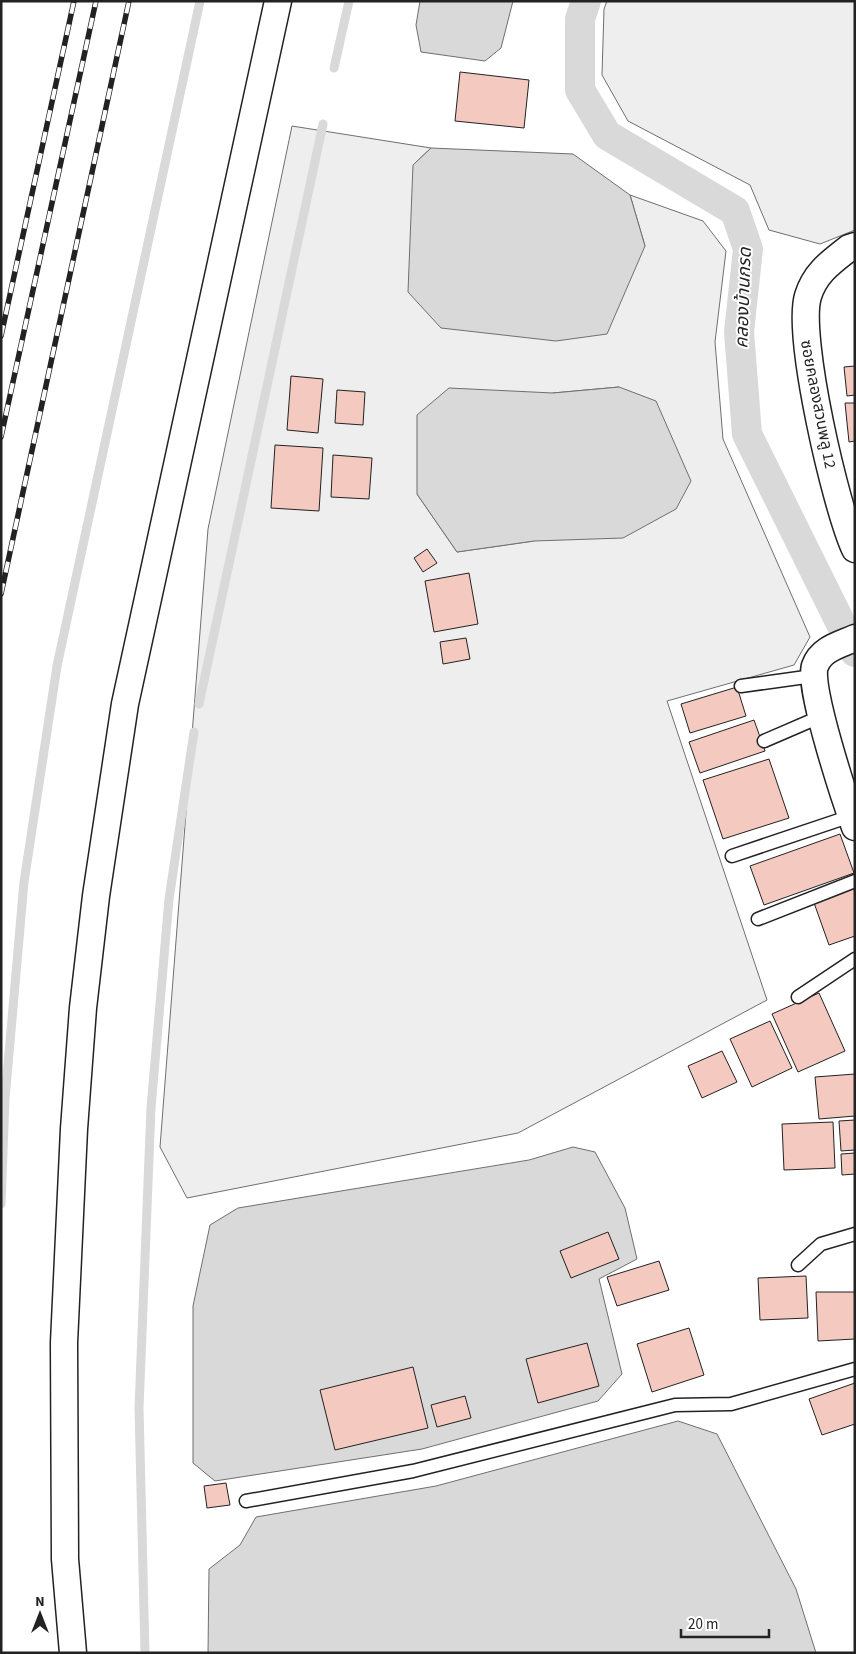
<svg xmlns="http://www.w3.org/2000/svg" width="856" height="1654" font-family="'Source Sans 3','Noto Sans Thai',sans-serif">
  <rect width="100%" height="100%" fill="#fff"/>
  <!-- green -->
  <path fill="#eee" stroke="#6f6f6f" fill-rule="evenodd" d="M607 1H855V230L820 244 769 230 750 185 628 121 602 75 604 9Z
    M292 126 431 148 413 165 645 246 630 195 703 221 726 251 715 342 723 439 810 637 794 665 667 701 767 1000 518 1133 187 1198 160 1147 208 529ZM619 387 534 541 457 552 417 494 553 393Z"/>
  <!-- water -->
  <path fill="#d9d9d9" stroke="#6f6f6f" d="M420 1H513L501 48 485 61 421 52 416 25Z
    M431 148 573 154 630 195 645 246 607 334 556 341 441 328 408 292 413 165Z
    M619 387 656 401 691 481 676 509 623 538 534 541 457 552 417 494V415L449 388 553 393Z
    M573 1147 595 1152 625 1208 637 1259 599 1279 622 1374 598 1401 422 1449 215 1481 193 1463V1306L210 1225 238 1208 529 1160Z
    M678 1421 717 1434 796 1589 816 1653H208L209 1569 240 1545 256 1517 436 1486Z"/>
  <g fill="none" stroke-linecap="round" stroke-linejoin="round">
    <!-- stream -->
    <path stroke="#d9d9d9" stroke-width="9" d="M334 68 349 1
      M199 704 323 124
      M1 1204 5 1099 24 882 57 666 200 1
      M145 1653 139 1408 151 1108 169 899 194 732"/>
    <!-- canal -->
    <path stroke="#d9d9d9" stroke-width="30" d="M586 1 580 19V90L607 135 735 211 748 249 739 332 747 434 855 652"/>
  </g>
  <!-- building -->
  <path fill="#f3c9c0" stroke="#222" d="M460 72 529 80 524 128 455 121Z
    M855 366V395L847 396 844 367Z
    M291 376 323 379 318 433 287 430Z
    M337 390 365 392 363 425 335 423Z
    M845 403H855V441L849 442Z
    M275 445 323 448 319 511 271 508Z
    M333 455 372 458 369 499 331 497Z
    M427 549 437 563 423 572 414 558Z
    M469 573 478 624 434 632 425 581Z
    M466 638 470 659 443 664 440 642Z
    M737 687 746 716 690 733 681 704Z
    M754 720 765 751 700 773 689 742Z
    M769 759 789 818 723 839 703 780Z
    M840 834 854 873 764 905 750 866Z
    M855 885V936L829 945 813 900Z
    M819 993 845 1051 798 1072 772 1014Z
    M770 1021 792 1068 752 1087 730 1039Z
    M722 1051 737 1082 702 1098 688 1066Z
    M855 1074V1116L819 1119 815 1077Z
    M855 1120V1150L841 1151 839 1121Z
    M833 1122 835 1168 784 1170 782 1124Z
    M855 1153V1174L842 1175 841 1154Z
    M608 1232 619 1259 571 1278 560 1251Z
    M659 1261 669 1290 617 1306 607 1277Z
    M806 1276 808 1318 760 1320 758 1278Z
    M816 1292H855V1339L818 1341Z
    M689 1328 704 1375 652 1392 637 1344Z
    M587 1343 599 1386 538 1403 526 1359Z
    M413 1367 428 1428 335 1450 320 1390Z
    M855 1383V1424L822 1435 809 1399Z
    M465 1396 471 1418 437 1427 431 1405Z
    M226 1483 230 1505 207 1508 204 1486Z"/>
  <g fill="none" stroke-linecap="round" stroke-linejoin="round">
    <!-- service casing -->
    <g stroke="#222" stroke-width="15">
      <path id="service" d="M741 686 813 676
        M764 741 822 716
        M732 856 851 816
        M758 919 855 881
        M798 997 855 959
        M798 1265 821 1244 855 1234
        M246 1501 413 1471 675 1405 731 1404 855 1369"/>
    </g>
    <!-- minor casing -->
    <g stroke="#222" stroke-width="29">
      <path id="minor" d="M855 246 849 248C831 262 815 273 808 296 796 336 836 508 855 549
        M855 638C839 645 821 649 815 666 807 685 846 802 855 827
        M73 1653 65 1559 64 1343 74 1129 83 1008 96 896 125 704 278 1"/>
    </g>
    <!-- service -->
    <use href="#service" stroke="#fff" stroke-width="12"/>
    <!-- minor -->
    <use href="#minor" stroke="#fff" stroke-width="26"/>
    <!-- rail casing -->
    <g stroke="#222" stroke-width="5.5">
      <path id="rail" d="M1 336 74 1
        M1 437 96 1
        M1 594 129 1"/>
    </g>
    <!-- rail -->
    <use href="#rail" stroke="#fff" stroke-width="4" stroke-dasharray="11" stroke-linecap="butt"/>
  </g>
  <g text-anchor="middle" stroke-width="4" stroke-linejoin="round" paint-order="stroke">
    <!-- street labels -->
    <g font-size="16" fill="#222" stroke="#fff">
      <text transform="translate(819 404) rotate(79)" y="6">ซอยคลองสวนพลู 12</text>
    </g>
    <!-- water labels -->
    <g font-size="18" font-style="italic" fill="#222" stroke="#fff">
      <text transform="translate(743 298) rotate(-88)" y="6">คลองบ้านกรด</text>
    </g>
  </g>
  <!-- border -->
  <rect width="856" height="1654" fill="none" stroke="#222222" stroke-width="5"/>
  <!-- north arrow -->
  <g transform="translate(40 1614)" stroke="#ffffff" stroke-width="4" paint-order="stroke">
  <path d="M0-4L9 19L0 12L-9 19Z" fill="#222222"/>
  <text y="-8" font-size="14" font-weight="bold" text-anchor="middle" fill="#222222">N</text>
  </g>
  <!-- scale -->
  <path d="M681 1629v8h88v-8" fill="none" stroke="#222222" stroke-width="2.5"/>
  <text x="688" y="1629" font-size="15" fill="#222222" stroke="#ffffff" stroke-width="4" paint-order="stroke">20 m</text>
</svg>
